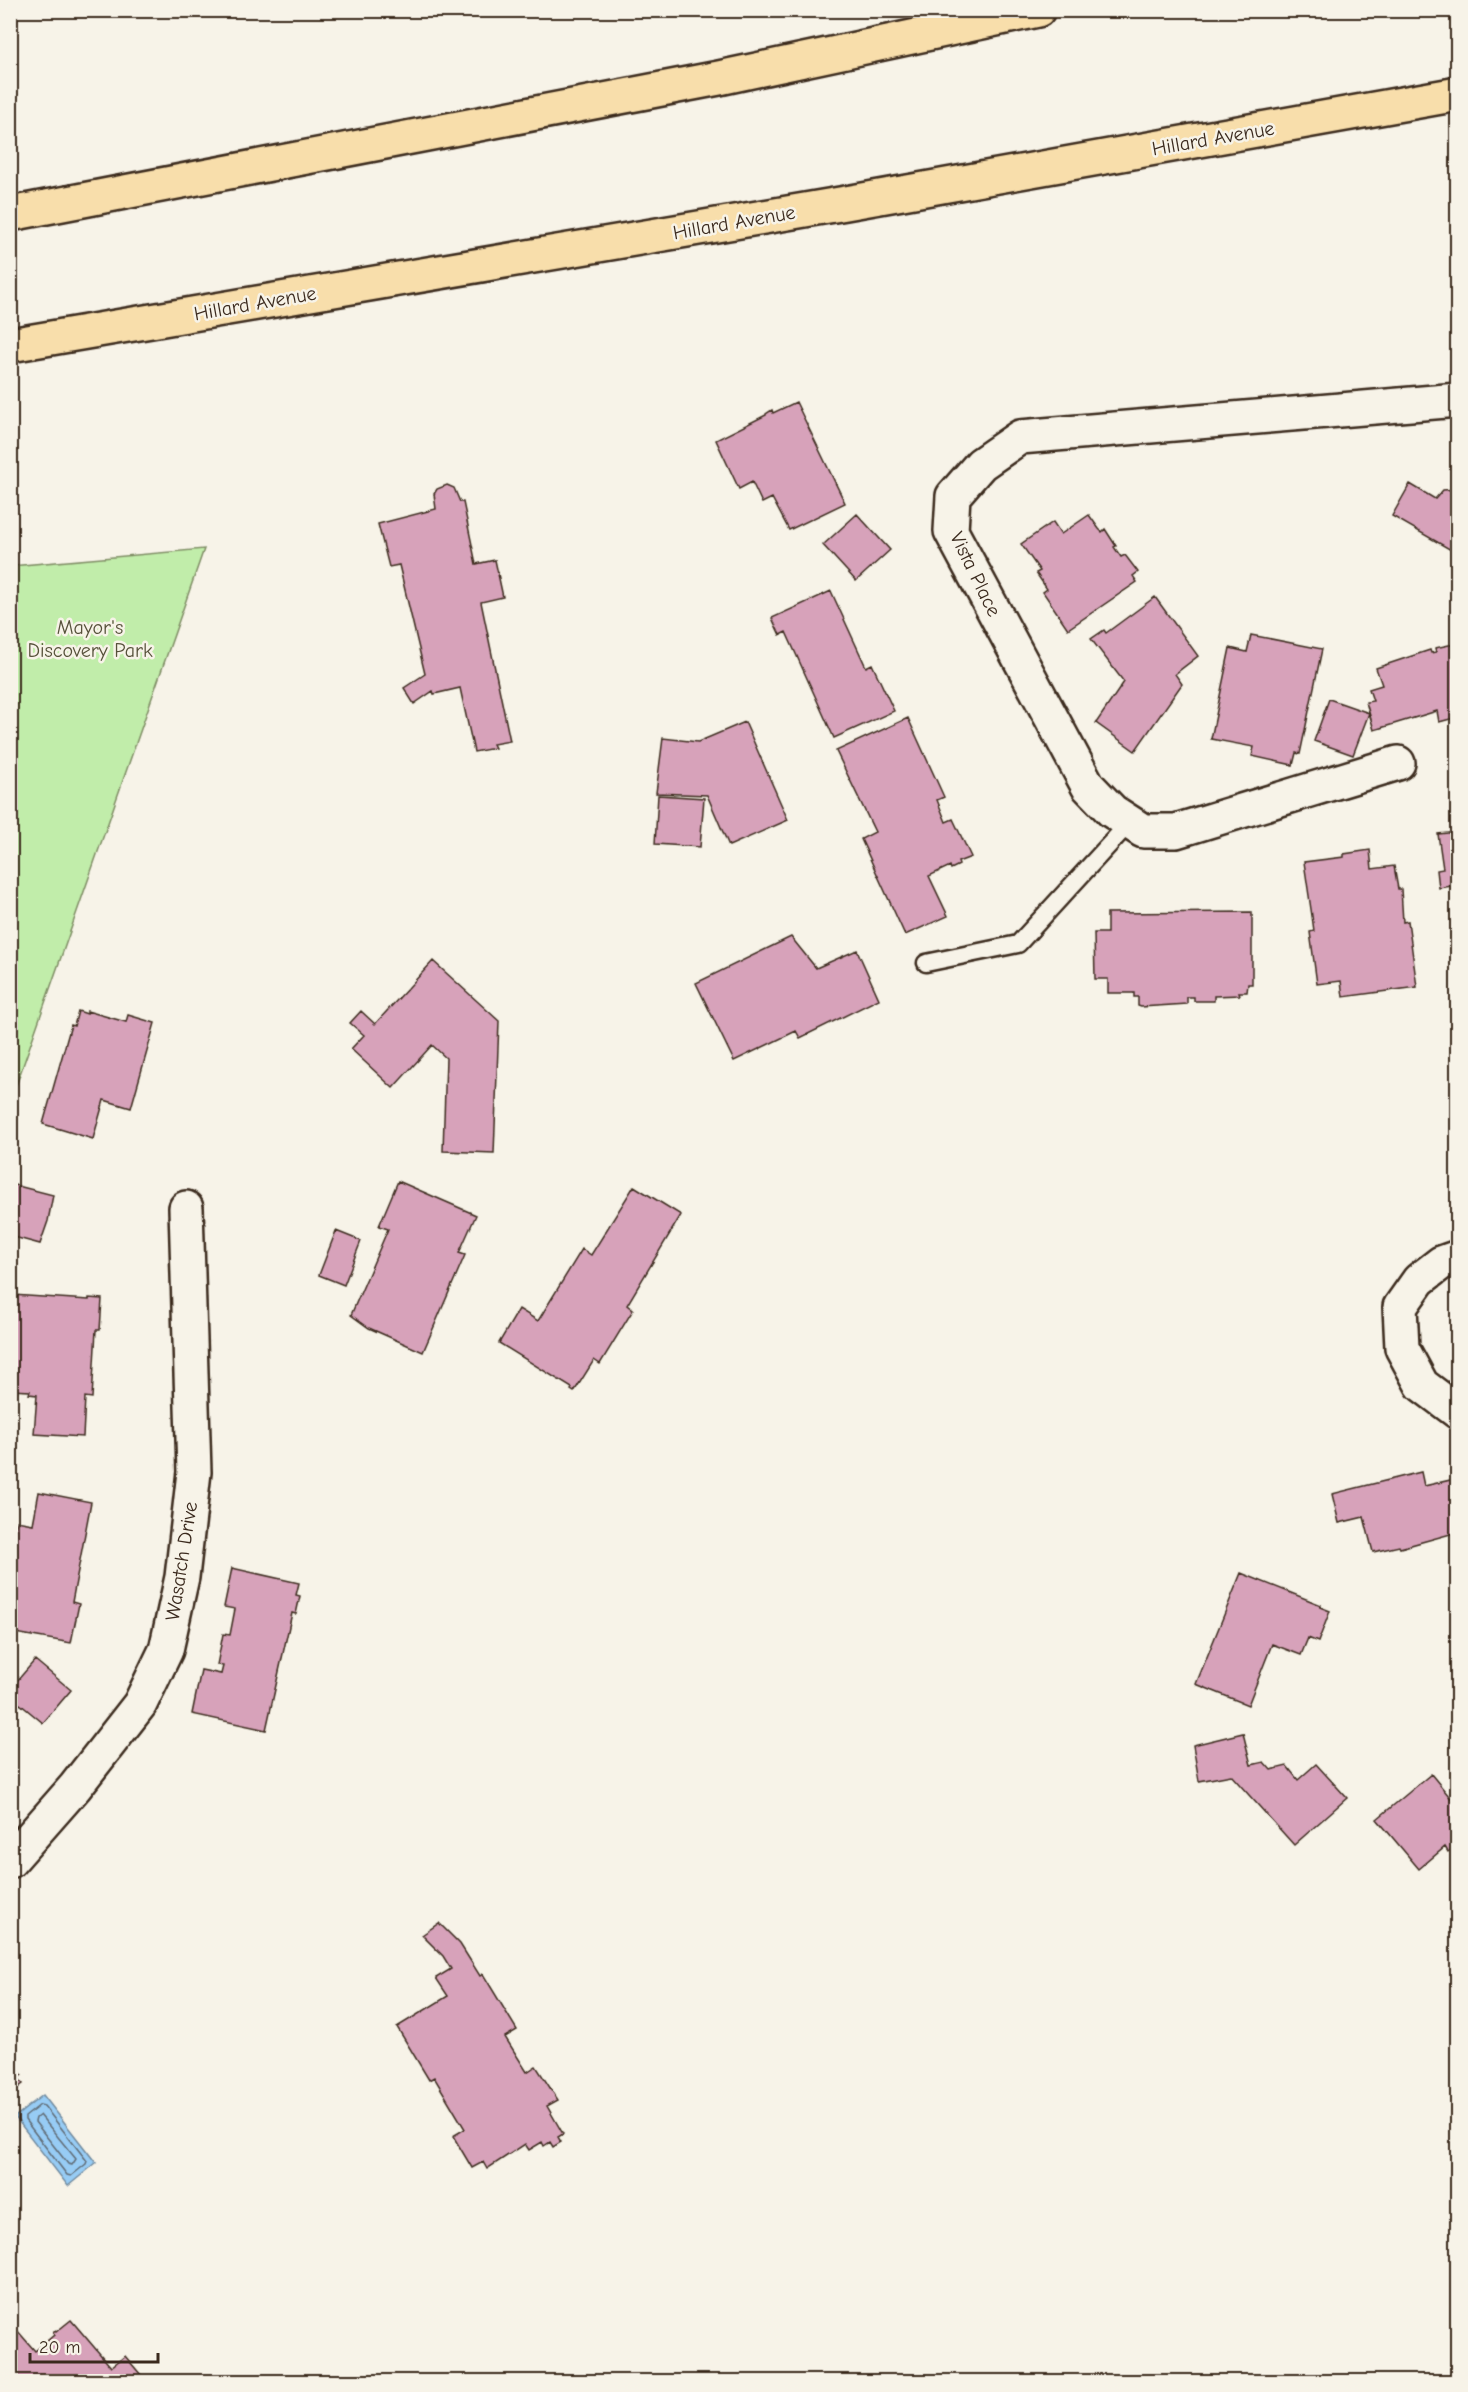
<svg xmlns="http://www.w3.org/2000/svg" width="1468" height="2392" font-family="'Comic Neue',sans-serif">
  <rect width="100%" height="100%" fill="#f7f3e8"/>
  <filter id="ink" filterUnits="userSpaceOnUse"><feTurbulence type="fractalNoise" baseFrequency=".0167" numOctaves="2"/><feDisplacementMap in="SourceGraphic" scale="12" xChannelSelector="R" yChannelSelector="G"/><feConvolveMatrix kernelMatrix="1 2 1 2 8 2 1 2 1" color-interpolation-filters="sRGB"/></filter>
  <g filter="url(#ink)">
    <!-- green -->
    <path fill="#c1edaa" stroke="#7e8c64" stroke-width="1.5" d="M204 549 11 1100V566Z"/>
    <!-- water -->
    <path fill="#97ccf5" stroke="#728b9f" stroke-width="1.5" d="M43 2095 96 2163 68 2186 15 2117Z"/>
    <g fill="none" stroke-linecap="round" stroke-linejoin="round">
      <!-- shore -->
      <path stroke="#606b74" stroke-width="1.5" d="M40 2105 44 2106 87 2161 86 2164 71 2176 67 2175 25 2120V2117Z
        M40 2115 76 2159 72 2165 68 2164 35 2122 36 2118Z"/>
    </g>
    <!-- building -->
    <path fill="#d7a2ba" stroke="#3b2a1e" stroke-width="1.5" d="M796 402 845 503 789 530 772 498 762 503 752 482 739 489 716 440 766 415V414L772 410 773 413Z
      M1410 484 1435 499 1443 490 1458 489V554L1392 516Z
      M447 485 454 488 460 502H463L476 564 495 560 503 597 481 602 510 741 493 744 495 748 474 752 460 688 434 694 433 691 414 704 404 688 425 674 399 565 389 567 378 524 436 509 434 494 437 489Z
      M857 514 890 550 856 581 823 545Z
      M1089 515 1099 529 1102 532 1105 529 1116 546 1114 547 1121 557 1125 555 1138 572 1133 576 1137 582 1068 629 1043 592 1047 589 1036 573 1040 571 1021 544 1053 522 1061 534Z
      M831 591 866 667 872 664 894 711 834 738 786 632 780 635 772 618Z
      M1155 597 1198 656 1175 674 1182 684 1135 751 1096 723 1124 682 1091 639 1104 630 1106 633Z
      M1251 635 1322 649 1300 754 1296 753 1293 765 1252 756 1254 747 1211 739 1230 648 1247 652Z
      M1449 645H1458V717L1439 722 1437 711 1374 730 1366 702 1373 701 1369 689 1382 685 1376 668 1430 650 1431 653 1436 652 1435 648Z
      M1329 699 1369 713 1353 755 1314 741Z
      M908 718 944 797 937 800 946 822 953 819 971 857 958 862 959 865 951 869 950 866 929 876 948 916 905 935 861 839 875 832 836 751Z
      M745 722 788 820 729 846 707 795 656 793 663 738 698 742Z
      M658 795 704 798 700 847 655 844Z
      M1458 832V885L1439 888 1437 870 1443 869 1438 834Z
      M1370 850 1372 869 1394 866 1398 889H1401L1403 922 1408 921 1417 987 1343 997 1341 981 1317 984 1310 932 1314 931 1312 916 1304 862 1344 857V854Z
      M1252 912V984H1248L1247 992H1239L1240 995 1214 996V1001H1194V997H1187V1004L1141 1007 1138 1006V997H1134V993H1108V979H1095L1094 933H1107V913Z
      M791 937 816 968 857 950 879 999 800 1038 796 1031 734 1061 696 983Z
      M433 961 499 1021 494 1153 443 1151 446 1058 432 1045 393 1088 351 1049 364 1035 350 1023 361 1011 375 1024Z
      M78 1011 87 1014V1011L126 1022 128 1015 155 1023 131 1108 104 1100 93 1139 43 1124 71 1025 74 1026Z
      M398 1181 476 1215 459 1253 465 1255 423 1352 369 1328 351 1315 388 1229 379 1226Z
      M10 1184 53 1195 48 1221 40 1244 10 1236Z
      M634 1186 681 1215 627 1305 633 1310 600 1364 594 1360 574 1392 571 1390 572 1388 499 1343 519 1309 538 1321 582 1249 591 1255Z
      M336 1231 361 1241 344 1285 319 1275Z
      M12 1295 89 1300V1298L102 1299 100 1330H96L92 1398 85 1397 83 1437 34 1434 37 1395 29 1394 30 1391 10 1390Z
      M1421 1472 1424 1486 1455 1479 1458 1488V1532L1400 1548 1399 1546 1373 1552 1364 1517 1339 1523 1332 1494Z
      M39 1492 91 1502 72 1602 79 1604 71 1643 10 1632V1554L17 1521 33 1524Z
      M232 1568 299 1583 296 1595 300 1596 296 1614 292 1613 266 1730 192 1714 201 1670 221 1674 223 1666 217 1665 223 1634 230 1635 235 1609 224 1607Z
      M1241 1573 1321 1605 1320 1607 1330 1611 1318 1642 1308 1638 1301 1655 1272 1644 1248 1705 1196 1684Z
      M35 1660 71 1690 43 1723 20 1704 10 1714V1689Z
      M1243 1733 1251 1765 1264 1762 1271 1770 1287 1766 1298 1780 1316 1764 1347 1798 1294 1845 1231 1775 1199 1781 1193 1745Z
      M1431 1774 1458 1807V1844L1448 1852 1445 1847 1419 1869 1377 1819Z
      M439 1923 460 1944 480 1976 483 1974 517 2030 505 2037 527 2072 536 2066 558 2100 547 2106 563 2134 558 2137 561 2142 553 2147 550 2142 544 2146 542 2142 529 2150 525 2144 487 2169 483 2162 472 2168 453 2136 465 2129 434 2077 429 2080 397 2027 448 1996 436 1978 451 1969 443 1956 422 1935Z
      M10 2061 22 2075 18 2078 23 2084 10 2094Z
      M71 2320 111 2367 125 2356 141 2375 133 2382H10V2322L35 2351 54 2335 53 2333 55 2331 56 2332Z"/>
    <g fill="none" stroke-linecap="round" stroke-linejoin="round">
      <!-- lane casing -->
      <g stroke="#3b2a1e" stroke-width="21">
        <path id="lane" d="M926 963 1018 944 1130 822"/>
      </g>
      <!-- street casing -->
      <g stroke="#3b2a1e" stroke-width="38">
        <path id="street" d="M1398 763 1176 831H1143L1112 811 1088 786 951 531 953 496 981 464 1020 437 1458 400
          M1458 1257 1441 1263 1419 1280 1400 1307 1402 1348 1422 1385 1458 1412
          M10 1861 75 1787 140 1704 166 1650 182 1577 194 1472 186 1208"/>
      </g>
      <!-- highway casing -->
      <g stroke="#3b2a1e" stroke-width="38">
        <path id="highway" d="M10 214 719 78 1038 10
          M10 345 846 203 1458 94"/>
      </g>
      <!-- lane -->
      <use href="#lane" stroke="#f7f3e8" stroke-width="16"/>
      <!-- street -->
      <use href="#street" stroke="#f7f3e8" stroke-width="33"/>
      <!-- highway -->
      <use href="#highway" stroke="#f8deab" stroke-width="33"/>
    </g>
  </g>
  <g text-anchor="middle" stroke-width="5" stroke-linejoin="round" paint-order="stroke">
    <!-- street labels -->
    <g font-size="20" fill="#3b2a1e" stroke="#f7f3e8">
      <text transform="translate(1213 138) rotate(-10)" y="7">Hillard Avenue</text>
      <text transform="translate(734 222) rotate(-10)" y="7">Hillard Avenue</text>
      <text transform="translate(255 303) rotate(-10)" y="7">Hillard Avenue</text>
      <text transform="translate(976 574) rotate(64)" y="7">Vista Place</text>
      <text transform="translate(181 1561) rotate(-81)" y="7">Wasatch Drive</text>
    </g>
    <!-- park labels -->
    <g font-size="20" fill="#56513a" stroke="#f7f3e8">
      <text x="90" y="634">Mayor's<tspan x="90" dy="23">Discovery Park</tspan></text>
    </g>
  </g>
  <!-- margin -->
  <rect width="1468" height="2392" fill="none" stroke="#f7f3e8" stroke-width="36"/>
  <rect x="18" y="18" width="1432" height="2356" fill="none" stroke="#3b2a1e" stroke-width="2" filter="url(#ink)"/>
  <!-- scale -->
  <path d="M30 2353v9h128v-9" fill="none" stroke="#3b2a1e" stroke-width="3"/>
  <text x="39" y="2353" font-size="18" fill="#3b2a1e" stroke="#f7f3e8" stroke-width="4.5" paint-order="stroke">20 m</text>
</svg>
